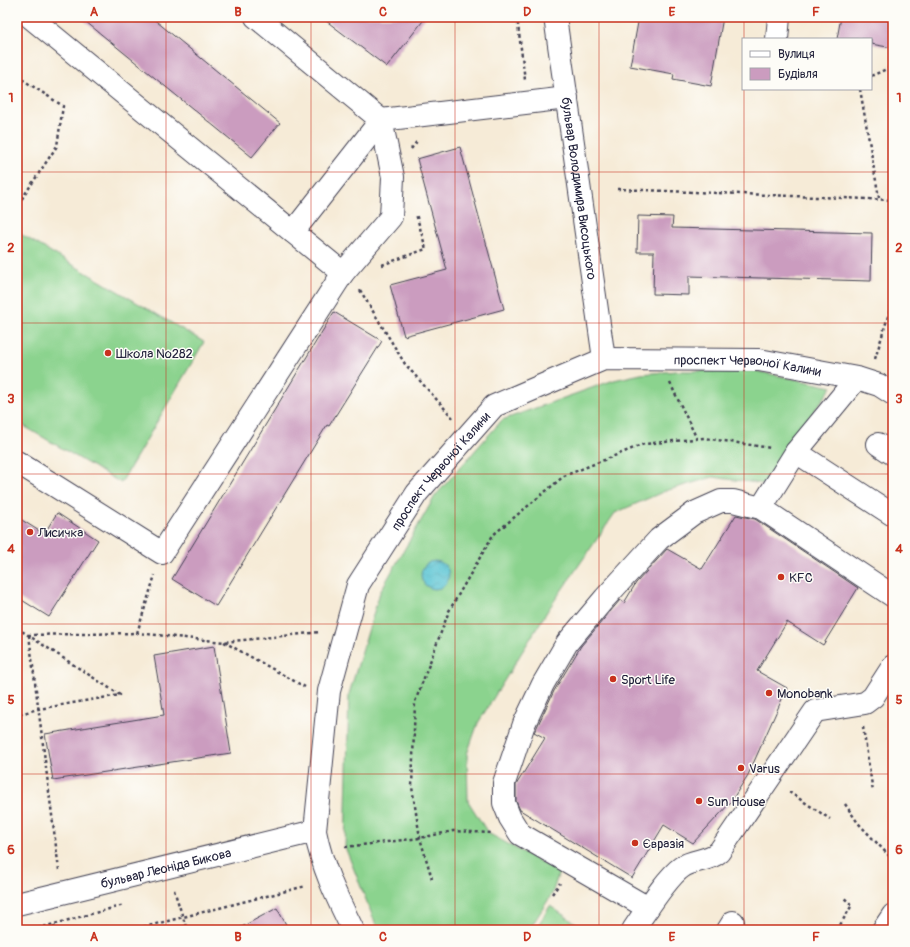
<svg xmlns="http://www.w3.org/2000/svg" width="910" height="947" font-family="Pangolin,sans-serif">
  <defs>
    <pattern id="water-waves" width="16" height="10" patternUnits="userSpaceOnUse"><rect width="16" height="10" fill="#5ac5d4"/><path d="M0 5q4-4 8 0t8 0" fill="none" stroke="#4ea9b7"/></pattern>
  </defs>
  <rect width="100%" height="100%" fill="#fdfcf7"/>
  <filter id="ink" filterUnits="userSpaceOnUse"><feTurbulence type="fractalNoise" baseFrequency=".025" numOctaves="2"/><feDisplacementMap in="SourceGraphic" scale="8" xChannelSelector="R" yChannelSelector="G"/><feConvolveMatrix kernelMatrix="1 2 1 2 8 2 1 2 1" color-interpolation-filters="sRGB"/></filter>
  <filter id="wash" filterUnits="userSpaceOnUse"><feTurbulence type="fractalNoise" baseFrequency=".012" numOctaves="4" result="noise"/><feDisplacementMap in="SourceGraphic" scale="16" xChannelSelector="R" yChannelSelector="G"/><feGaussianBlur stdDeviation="0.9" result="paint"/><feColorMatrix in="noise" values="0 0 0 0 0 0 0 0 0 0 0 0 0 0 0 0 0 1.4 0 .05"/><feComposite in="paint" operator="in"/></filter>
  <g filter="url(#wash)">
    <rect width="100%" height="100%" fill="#f6ebd7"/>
    <!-- grass -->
    <path fill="#8bd38e" stroke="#567a64" d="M17 232 204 342 121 483 17 422Z
      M676 371H756L832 387 785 450 764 484 713 477 665 491 615 513 548 610 478 723 467 754 468 801 488 833 559 872 552 894 529 930H378L345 847 349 694 380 592 435 496 502 420 614 380 641 374Z
      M550 906 586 930H535Z"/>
    <!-- water -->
    <path fill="url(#water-waves)" stroke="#3e7488" d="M421 575a14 14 0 1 1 28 0a14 14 0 1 1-28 0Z"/>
    <g id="blocks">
      <!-- building -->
      <path fill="#cb9cbf" d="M80 17H151L280 123 252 157Z
        M321 17H426L387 67Z
        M639 17H723L711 86 673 79 674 74 630 66Z
        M841 17H893V48L871 44V39H837Z
        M460 147 504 309 404 336 390 285 447 270 417 159Z
        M638 216 673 217 672 228 872 233 871 281 689 276V295L653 294 654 252H637Z
        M334 312 382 341 329 426 327 425 216 606 172 579Z
        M57 513 98 540 49 617 17 597V517L44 534Z
        M736 515 755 519 858 588 823 645 787 622 757 671 787 688 748 775 730 803 693 843 664 825 632 878 520 810 516 801V785L545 738 534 732 536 729 554 691 581 646 620 600 624 603 636 583 667 549 702 569Z
        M214 646 231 753 53 780 45 734 164 715 154 656Z
        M277 908 289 930H236Z"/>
    </g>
  </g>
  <g filter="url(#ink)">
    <use href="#blocks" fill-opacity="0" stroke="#424052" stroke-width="1"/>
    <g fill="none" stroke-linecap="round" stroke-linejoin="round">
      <!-- minor casing -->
      <g stroke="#424052" stroke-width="24">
        <g id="minor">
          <path d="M30 17 343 273"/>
          <path id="s1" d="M555 17 604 359"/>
          <path d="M777 39 779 17"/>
          <path d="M293 232 381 120 567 98"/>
          <path d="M878 444 893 454"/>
          <path d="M796 452 893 515"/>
          <path d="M17 462 162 553 343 273 391 217 393 177 381 120 256 17"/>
          <path d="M761 508 796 452 857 378"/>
          <path id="s2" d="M17 904 315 831"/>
          <path d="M648 908 520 834 510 818 504 803V783L524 724 543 684 567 643 605 598 659 539 694 513 721 501H733L761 508 893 596"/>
          <path id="s3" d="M353 930C337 898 322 867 315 831L329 691 358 585 417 493 494 406 604 359 759 360 857 378 879 385 893 394"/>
          <path d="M633 930C644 914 667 877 682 867 694 859 707 862 719 852L815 711 865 703 873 697 893 666"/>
          <path d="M728 930 733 922"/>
        </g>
      </g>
      <!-- major casing -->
      <g stroke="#424052" stroke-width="24">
        <path id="major" d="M883 930 893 915"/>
      </g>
      <!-- path -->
      <path stroke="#424052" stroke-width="2.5" stroke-dasharray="3 3" stroke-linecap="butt" d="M517 17 525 80
        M17 76 63 106 57 146 17 206
        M871 76 893 66
        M860 89 879 198
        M411 149 418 140
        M617 189 893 200
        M382 265 426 249 416 214
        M360 290 405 364 453 418
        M875 359 893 300
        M670 383 697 439
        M17 628 120 695 38 709 17 715
        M137 633 155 575
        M28 635 137 633 224 642 321 632
        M29 635 59 870
        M224 642 305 687
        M863 727 873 792
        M789 792 830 819
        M845 804 858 823 893 860
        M345 847 420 838 453 831 491 833
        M432 879 420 838 412 787 415 702 449 611 493 535 564 476 644 444 704 438 771 448
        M174 890 187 930
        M552 894 560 883
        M54 925 55 930
        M32 930 124 905
        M132 930 306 886
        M837 930 852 905 843 897"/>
      <!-- minor -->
      <use href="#minor" stroke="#fff" stroke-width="22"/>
      <!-- major -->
      <use href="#major" stroke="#fff" stroke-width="22"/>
    </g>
  </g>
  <!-- grid -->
  <path fill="none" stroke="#c8321e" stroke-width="1" stroke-opacity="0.55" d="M166 17V930M311 17V930M455 17V930M599 17V930M744 17V39M744 89V930M17 172H893M17 323H893M17 474H893M17 624H893M17 774H893"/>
  <!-- markers -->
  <g fill="#c8321e" stroke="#fdfcf7" stroke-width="1.5">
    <circle cx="108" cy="353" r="4"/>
    <circle cx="30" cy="532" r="4"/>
    <circle cx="781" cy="577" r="4"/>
    <circle cx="613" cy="679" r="4"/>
    <circle cx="769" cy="693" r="4"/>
    <circle cx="741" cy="768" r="4"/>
    <circle cx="699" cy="801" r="4"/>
    <circle cx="635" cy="843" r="4"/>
  </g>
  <g text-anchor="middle" stroke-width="3" stroke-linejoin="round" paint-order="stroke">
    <!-- street labels -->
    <g font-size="13" fill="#22223b" stroke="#fdfcf7">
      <text dy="5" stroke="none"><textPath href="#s1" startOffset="173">бульвар Володимира Висоцького</textPath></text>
      <text dy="5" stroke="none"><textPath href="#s3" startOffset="846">проспект Червоної Калини</textPath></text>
      <text dy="5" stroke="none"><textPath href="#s3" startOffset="498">проспект Червоної Калини</textPath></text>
      <text dy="5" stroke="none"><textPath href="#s2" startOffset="153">бульвар Леоніда Бикова</textPath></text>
    </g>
    <!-- poi labels -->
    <g font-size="13" fill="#22223b" stroke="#fdfcf7" text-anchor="start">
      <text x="116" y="358">Школа №282</text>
      <text x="38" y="537">Лисичка</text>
      <text x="789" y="582">KFC</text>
      <text x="621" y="684">Sport Life</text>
      <text x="777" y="698">Monobank</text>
      <text x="749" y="773">Varus</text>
      <text x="707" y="806">Sun House</text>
      <text x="643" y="848">Євразія</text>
    </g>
  </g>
  <!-- margin -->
  <rect width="910" height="947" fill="none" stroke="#fdfcf7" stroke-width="44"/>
  <!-- legend -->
  <rect x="742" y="38" width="130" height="52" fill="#fdfcf7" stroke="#a5a5ac"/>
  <rect x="750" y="51" width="20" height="6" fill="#ffffff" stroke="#a5a5ac"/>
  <text x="778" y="58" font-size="12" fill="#22223b">Вулиця</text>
  <rect x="750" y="68" width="20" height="12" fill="#cb9cbf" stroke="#a5a5ac"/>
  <text x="778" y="78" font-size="12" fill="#22223b">Будівля</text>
  <rect x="22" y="22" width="866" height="903" fill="none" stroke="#c8321e" stroke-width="1.5"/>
  <g font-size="13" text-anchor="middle" font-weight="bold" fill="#c8321e">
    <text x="94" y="16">A</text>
    <text x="238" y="16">B</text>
    <text x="383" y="16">C</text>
    <text x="527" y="16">D</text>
    <text x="672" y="16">E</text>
    <text x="816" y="16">F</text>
    <text x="11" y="102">1</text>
    <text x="899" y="102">1</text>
    <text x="11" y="252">2</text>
    <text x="899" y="252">2</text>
    <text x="11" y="403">3</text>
    <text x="899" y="403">3</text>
    <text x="11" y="553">4</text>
    <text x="899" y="553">4</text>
    <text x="11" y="704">5</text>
    <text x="899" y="704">5</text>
    <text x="11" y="854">6</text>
    <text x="899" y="854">6</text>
    <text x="94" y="941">A</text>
    <text x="238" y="941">B</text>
    <text x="383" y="941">C</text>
    <text x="527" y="941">D</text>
    <text x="672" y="941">E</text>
    <text x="816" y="941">F</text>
  </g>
</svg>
